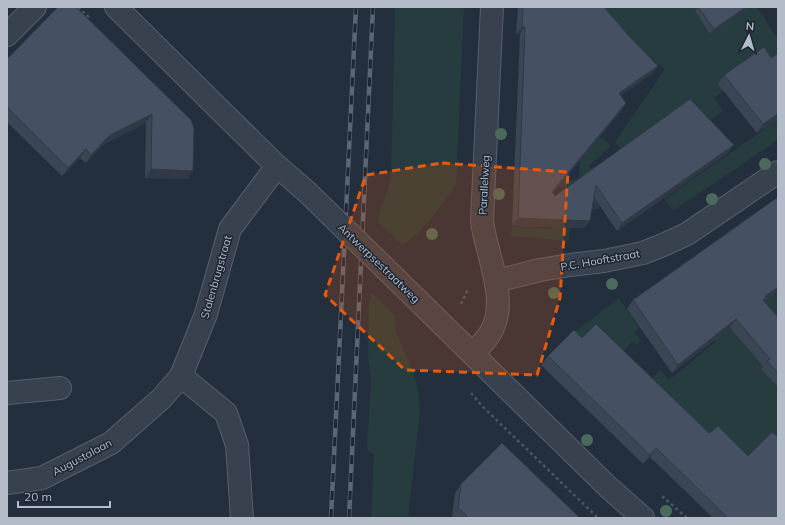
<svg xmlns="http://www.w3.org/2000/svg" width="785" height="525" font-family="Mulish,sans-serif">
  <rect width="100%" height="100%" fill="#242f3e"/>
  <!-- green -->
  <path fill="#263c3f" d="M395 7H464L456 184 437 211 420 231 404 244H401L377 221 391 180Z
    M575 7H757L778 39V55L714 98 723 111 637 170 615 142 665 69 659 64 653 72Z
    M778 120V140L673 211 664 199Z
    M552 136 602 138 611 146 589 166 615 195 599 206V209L589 210 581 189 555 187V179L579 180 580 160 551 159Z
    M552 216H571L569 241 511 236 512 227 551 229Z
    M778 278V483L712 434 696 429 649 381 660 370 669 380 715 342 690 312Z
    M372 293 395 316 396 332 413 371 418 390 420 410 408 518H371L374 454 368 451 367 446 371 382 368 357 369 304Z
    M619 298 639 328 634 332 641 340 636 345 632 342 617 358 576 345 568 337Z"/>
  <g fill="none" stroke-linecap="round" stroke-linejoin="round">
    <!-- minor casing -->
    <g stroke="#565f6c" stroke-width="24">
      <path id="minor" d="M7 35 35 7
        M496 281 540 270 570 265 604 261 643 253 663 245 687 234 778 172
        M473 354C478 348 484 342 489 335 511 303 486 255 482 221L492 7
        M181 376 226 413 237 445 242 518
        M7 393 60 388
        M7 483 42 478 111 443 161 399 181 376 206 314 230 229 277 166"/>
    </g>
    <!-- tertiary casing -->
    <g stroke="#565f6c" stroke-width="24">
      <path id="tertiary" d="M116 7 225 115 277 166 307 192
        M397 280 608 487 643 518"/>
    </g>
    <!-- path -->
    <path stroke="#44595c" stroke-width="2.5" stroke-dasharray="3 3" stroke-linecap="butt" d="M78 7 91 19
      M461 304 468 289
      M471 393 482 406 598 518
      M662 496 687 518"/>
    <!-- minor -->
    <use href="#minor" stroke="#38414e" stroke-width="22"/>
    <!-- tertiary -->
    <use href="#tertiary" stroke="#38414e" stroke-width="22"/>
    <!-- rail casing -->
    <g stroke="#5a6575" stroke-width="4.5">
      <path id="rail" d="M331 518 356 7
        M349 518 373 7"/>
    </g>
    <!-- rail -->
    <use href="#rail" stroke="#1d2633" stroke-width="3" stroke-dasharray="9" stroke-linecap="butt"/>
    <!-- tertiary-bridge casing -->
    <g stroke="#565f6c" stroke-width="24" stroke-linecap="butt">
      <path id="tertiary-bridge" d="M307 192 397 280"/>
    </g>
    <!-- tertiary-bridge -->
    <use href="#tertiary-bridge" stroke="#38414e" stroke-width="22"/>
  </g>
  <!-- trees -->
  <g fill="#4b6a5d">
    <circle cx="501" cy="134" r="6"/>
    <circle cx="765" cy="164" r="6"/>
    <circle cx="499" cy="194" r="6"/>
    <circle cx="712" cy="199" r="6"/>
    <circle cx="432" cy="234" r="6"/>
    <circle cx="612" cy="284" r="6"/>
    <circle cx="554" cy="293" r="6"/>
    <circle cx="587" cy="440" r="6"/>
    <circle cx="666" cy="511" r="6"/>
  </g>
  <!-- wall -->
  <path fill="#3b4654" d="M76 7 193 171 187 179 145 178 146 123 104 144 86 163 80 158 62 176 7 122V59Z
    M518 7H604L628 35 658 66 652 74 621 95V111L553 193 555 196 690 99 728 153 617 231 594 197 585 228 512 226 520 34H516Z
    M698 7H750L710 34 695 11Z
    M724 75 778 119 757 133 718 84Z
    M778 197V291L764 301 778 317V387L761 369 763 366 730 328 672 373 627 309 633 300Z
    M582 338 709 433 748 456 778 518H713L650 457 643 464 541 365 548 356Z
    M461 484 580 518H453L452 517 455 493Z"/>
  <!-- shaded-wall -->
  <path fill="#303945" d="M746 7H750L710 34 714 29Z
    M522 27H525L520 34H516Z
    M658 66 652 74 614 100 619 93Z
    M626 103 621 111 547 200 552 192Z
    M152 114 146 123 104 144 86 163 91 155 110 135Z
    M778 114V119L757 133 763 124Z
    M734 145 728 153 617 231 622 223Z
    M86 149 80 158 62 176 68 168Z
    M151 169 193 171 187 179 145 178Z
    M518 218 590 221 585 228 512 226Z
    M778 287V291L764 300 761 306 765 296Z
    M736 319 730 328 672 373 678 365Z
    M656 448 650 457 643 464 650 455Z"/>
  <!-- building -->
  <path fill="#455162" stroke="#303945" d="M58 7H76L191 120 194 128 193 171 151 169 152 114 110 135 91 155 86 149 68 168 7 107V59Z
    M523 7H604L628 35 658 66 619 93 626 103 552 192 555 196 690 99 734 145 622 223 596 185 590 221 518 218 525 27H522Z
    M698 7H746L714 29Z
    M764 47 771 58 778 53V114L763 124 724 75Z
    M778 197V287L765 296 766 298 763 300 778 317V373L767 361 770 359 736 319 678 365 633 300Z
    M596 324 709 433H710L718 426 748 456 772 432 778 437V518H728L656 448 650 455 548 356 574 330 582 338Z
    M502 443 580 518H465L467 516 458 508 461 484Z"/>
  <!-- marked area -->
  <path fill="#e8590c" fill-opacity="0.2" stroke="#e8590c" stroke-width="3" stroke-dasharray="8 5" stroke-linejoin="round" d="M442 163 568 172 560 298 537 375 405 370 325 295 366 175Z"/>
  <g text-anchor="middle" stroke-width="3" stroke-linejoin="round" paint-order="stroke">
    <!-- street labels -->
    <g font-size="11" fill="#b4bcc9" stroke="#1d2633">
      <text transform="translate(484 185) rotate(-87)" y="4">Parallelweg</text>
      <text transform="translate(600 260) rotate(-10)" y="4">P.C. Hooftstraat</text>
      <text transform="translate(379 263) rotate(44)" y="4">Antwerpsestraatweg</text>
      <text transform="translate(216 277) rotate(-74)" y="4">Stalenbrugstraat</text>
      <text transform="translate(82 457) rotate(-28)" y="4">Augustalaan</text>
    </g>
  </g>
  <!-- border -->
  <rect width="785" height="525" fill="none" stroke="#b4bcc9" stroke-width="16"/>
  <!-- north arrow -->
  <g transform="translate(749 36) rotate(5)" stroke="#1d2633" stroke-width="3" paint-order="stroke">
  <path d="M0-3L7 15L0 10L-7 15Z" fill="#b4bcc9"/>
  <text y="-6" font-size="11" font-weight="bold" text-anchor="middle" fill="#b4bcc9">N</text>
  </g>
  <!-- scale -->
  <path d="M18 501v6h92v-6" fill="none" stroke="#b4bcc9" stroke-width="2"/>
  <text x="24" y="501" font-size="12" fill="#b4bcc9" stroke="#1d2633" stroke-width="3" paint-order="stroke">20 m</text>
</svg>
